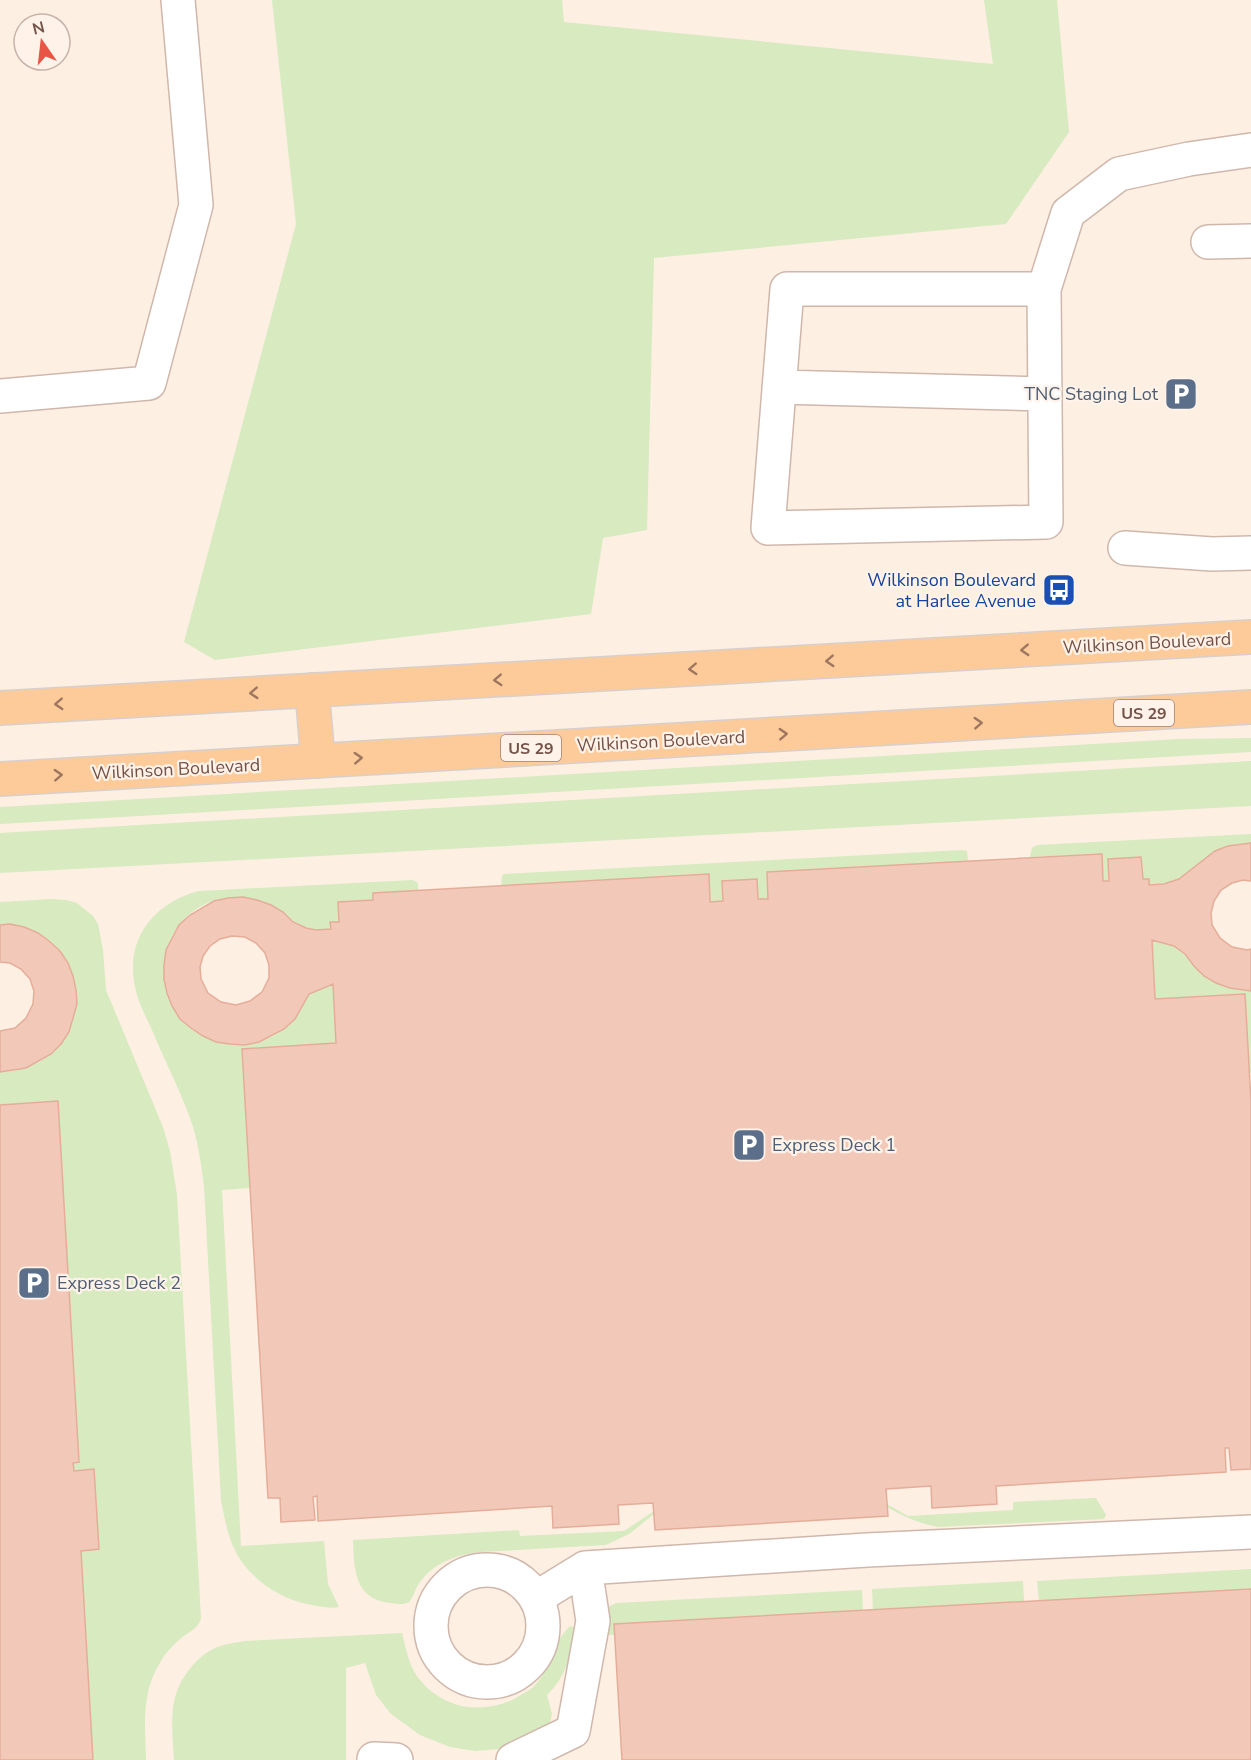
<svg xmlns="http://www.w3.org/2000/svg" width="1251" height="1760" font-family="'Nunito Sans',sans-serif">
  <rect width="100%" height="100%" fill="#fdefe2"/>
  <!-- green -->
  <path fill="#d7eac0" d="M272 0H562L564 22 993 64 984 0H1057L1069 132 1006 224 654 258 647 530 603 538 591 614 215 660 184 642 296 224Z
    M1251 738V752L0 824V807L1179 739Z
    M1251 761V806L0 873V833Z
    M1251 834V843L1228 846 1215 851 1203 860 1193 869 1179 879 1164 884 1149 885 1148 879H1143L1141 857 1108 859 1109 881H1103L1101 854 1030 857 1032 848 1037 845Z
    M962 850 967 851 968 861 767 872 768 899H758L757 879 722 881 723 901 710 902 709 875 501 886 502 876 504 874Z
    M413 880 418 883V891L373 900 338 902 339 922H331V929C323 930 316 930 308 928 296 925 290 918 281 911 263 898 238 894 216 900 151 919 146 1011 207 1038 219 1043 233 1046 247 1044 266 1042 286 1031 297 1015 301 1009 304 1001 308 995 313 989 325 987 333 984L336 1043 242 1049 250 1188 222 1190 241 1546 324 1541 328 1584 339 1607C329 1609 318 1606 307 1604 277 1598 245 1575 233 1546 227 1532 224 1516 221 1501L204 1186C201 1163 198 1140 190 1118 179 1088 164 1059 152 1030 146 1017 139 1004 136 991 123 942 152 903 199 891Z
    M53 899 66 900 77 903 93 916 98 924 103 950 106 990 163 1127 170 1151 177 1195 201 1618C199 1629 186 1633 179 1640 172 1646 165 1654 161 1661 141 1692 145 1725 146 1760H93L81 1551 99 1549 94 1470 74 1471 73 1463 79 1462 58 1101 0 1105V1072C105 1067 98 923 0 925V902Z
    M1152 940C1160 942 1168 943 1175 947 1184 952 1188 960 1195 967 1209 982 1230 991 1251 991V1073L1155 999Z
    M1096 1498 1106 1515 1104 1519 938 1527C919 1523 904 1517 887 1507V1504L908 1516 1013 1510V1502Z
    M654 1511V1514L629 1534 606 1545 481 1552C457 1554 431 1564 418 1585 415 1590 413 1598 409 1602 405 1605 396 1604 391 1603 354 1600 354 1568 353 1540L519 1530 520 1536 624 1531Z
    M1251 1569V1589L1039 1601 1037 1581Z
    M1023 1581 1024 1602 873 1610 872 1589Z
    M862 1590 863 1610 600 1636 606 1608 616 1603Z
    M570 1626 576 1628C572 1653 566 1677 547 1695L552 1714 549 1729 511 1748 475 1751 450 1747 420 1735 391 1714 376 1695 365 1663 346 1668V1760H174C173 1743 171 1726 173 1709 175 1685 192 1660 213 1649 223 1644 234 1643 245 1641L402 1633C406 1649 409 1667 420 1680 446 1712 491 1716 524 1693 528 1691 532 1689 535 1685 547 1673 551 1655 559 1640 562 1635 566 1630 570 1626Z"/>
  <!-- building -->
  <path fill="#f2c9b9" stroke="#e5ad99" stroke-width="1.5" fill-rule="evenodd" d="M1251 843V881L1243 880 1232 883 1221 890 1214 901 1211 913 1212 925 1220 938 1232 947 1247 950 1251 949V991L1230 988 1216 983 1204 976 1194 966 1185 954 1174 946 1152 940 1155 999 1245 994 1251 1102V1469L1231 1470 1229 1448H1225L1226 1472 996 1486 997 1504 932 1508 931 1486 886 1489 888 1516 655 1530 653 1503 618 1505 619 1524 553 1528 552 1506 318 1521 317 1496 313 1497 315 1520 281 1522 280 1498H268L242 1049 336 1043 333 984 309 994 295 1019 284 1029 259 1042 245 1045 230 1044 216 1042 203 1036 191 1028 180 1019 172 1006 167 993 164 979V965L166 950 179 925 190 915 214 901 228 898 243 897 257 900 271 905 283 912 293 922 306 928 316 930 331 929 330 922H339L338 902 373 900V893L709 874 710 902 723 901 722 881 757 879 758 899H768L767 872 1102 854 1103 881H1109L1108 859 1141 857 1143 879H1149V885L1164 884 1179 879 1215 851 1228 846ZM232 936 245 937 256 943 265 953 269 965V978L262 992 250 1001 236 1005 221 1002 208 993 201 979 200 967 203 956 210 946 220 939Z
    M10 924 24 927 38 933 49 941 60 951 68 963 73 976 76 990 77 1004 69 1032 61 1044 51 1054 26 1068 0 1072V1031L15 1028 26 1018 33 1004 34 991 30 979 21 969 10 963 0 962V925Z
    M58 1101 79 1462 73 1463 74 1471 94 1469 99 1549 81 1551 93 1760H0V1105Z
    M1251 1589V1760H622L614 1624Z"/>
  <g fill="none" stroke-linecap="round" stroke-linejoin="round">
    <!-- minor casing -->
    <g stroke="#d0b7ac" stroke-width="36">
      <path id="minor" d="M1208 242 1251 241
        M1044 289H787L768 528 1046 522 1044 289 1068 213 1119 174 1189 159 1251 150
        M779 387 1045 394
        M0 396 149 383 196 205 178 0
        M1125 548 1212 554 1251 553
        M431 1626a56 56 0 1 1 112 0a56 56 0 1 1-112 0Z
        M536 1598 585 1568 867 1550 1251 1532
        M374 1760V1759L396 1760
        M513 1760 573 1731 593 1621 585 1568"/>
    </g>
    <!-- major casing -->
    <g stroke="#d8cfcc" stroke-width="36">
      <path id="major" d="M312 690 318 761
        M0 708 1251 637
        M0 779 1251 707"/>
    </g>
    <!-- minor -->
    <use href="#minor" stroke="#fff" stroke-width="33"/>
    <!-- major -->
    <use href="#major" stroke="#fdcb99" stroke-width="33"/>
  </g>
  <!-- one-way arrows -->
  <defs><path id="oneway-chevron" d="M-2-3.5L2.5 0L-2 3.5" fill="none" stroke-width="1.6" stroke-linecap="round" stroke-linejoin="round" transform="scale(1.5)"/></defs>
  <g stroke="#9e7660">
    <use href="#oneway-chevron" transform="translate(1025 650) rotate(177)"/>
    <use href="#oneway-chevron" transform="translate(830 661) rotate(177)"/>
    <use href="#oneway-chevron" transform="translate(693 669) rotate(177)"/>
    <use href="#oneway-chevron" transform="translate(498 680) rotate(177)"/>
    <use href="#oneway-chevron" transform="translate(254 693) rotate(177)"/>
    <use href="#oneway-chevron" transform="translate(59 704) rotate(177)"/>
    <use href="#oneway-chevron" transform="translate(978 723) rotate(-3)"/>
    <use href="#oneway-chevron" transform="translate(783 734) rotate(-3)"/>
    <use href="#oneway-chevron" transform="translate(358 758) rotate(-3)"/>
    <use href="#oneway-chevron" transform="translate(58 775) rotate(-3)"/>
  </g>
  <!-- icons -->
  <defs>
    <g id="parking-square" transform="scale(1.725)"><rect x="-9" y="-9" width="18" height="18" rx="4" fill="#5c6f8a" stroke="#fff3e9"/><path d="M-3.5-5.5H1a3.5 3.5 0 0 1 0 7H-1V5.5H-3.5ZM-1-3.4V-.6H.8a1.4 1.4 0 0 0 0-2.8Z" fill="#fff"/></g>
    <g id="bus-square" transform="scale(1.725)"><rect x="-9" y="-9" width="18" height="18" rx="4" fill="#1a4fb4" stroke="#fff3e9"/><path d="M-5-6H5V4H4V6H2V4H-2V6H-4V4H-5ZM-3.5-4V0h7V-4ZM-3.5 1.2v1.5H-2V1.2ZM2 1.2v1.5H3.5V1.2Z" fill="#fff"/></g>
  </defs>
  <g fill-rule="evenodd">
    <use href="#parking-square" x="1181" y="394"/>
    <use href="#bus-square" x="1059" y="590"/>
    <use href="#parking-square" x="749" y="1145"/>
    <use href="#parking-square" x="34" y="1283"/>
  </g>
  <g text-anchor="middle" stroke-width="4.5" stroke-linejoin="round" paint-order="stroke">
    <!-- shield labels -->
    <g fill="#fff3e9" stroke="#9e8278" stroke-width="1.5">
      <rect x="1114" y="700" width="60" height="26" rx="4.5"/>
      <rect x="501" y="735" width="60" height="26" rx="4.5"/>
    </g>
    <g font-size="16" font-weight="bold" fill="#755248">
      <text x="1144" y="719">US 29</text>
      <text x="531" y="754">US 29</text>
    </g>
    <!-- service labels -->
    <g font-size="18" fill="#4e5e75" stroke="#fff3e9" text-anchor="start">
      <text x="1158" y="400" text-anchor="end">TNC Staging Lot</text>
      <text x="772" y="1151">Express Deck 1</text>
      <text x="57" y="1289">Express Deck 2</text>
    </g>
    <!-- transit labels -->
    <g font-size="18" fill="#164399" stroke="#fff3e9" text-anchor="end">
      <text x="1036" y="586">Wilkinson Boulevard<tspan x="1036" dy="21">at Harlee Avenue</tspan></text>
    </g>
    <!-- street labels -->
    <g font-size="18" fill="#755248" stroke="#fff3e9">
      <text transform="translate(1147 643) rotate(-3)" y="6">Wilkinson Boulevard</text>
      <text transform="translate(661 741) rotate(-3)" y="6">Wilkinson Boulevard</text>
      <text transform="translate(176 769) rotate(-3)" y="6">Wilkinson Boulevard</text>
    </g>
  </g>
  <!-- north arrow -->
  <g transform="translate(42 42) rotate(346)"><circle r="28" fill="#fff3e9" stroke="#c8b3a9" stroke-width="1.5"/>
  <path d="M0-4.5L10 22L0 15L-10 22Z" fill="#e95545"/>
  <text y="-9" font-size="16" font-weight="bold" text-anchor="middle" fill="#755248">N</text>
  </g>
</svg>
